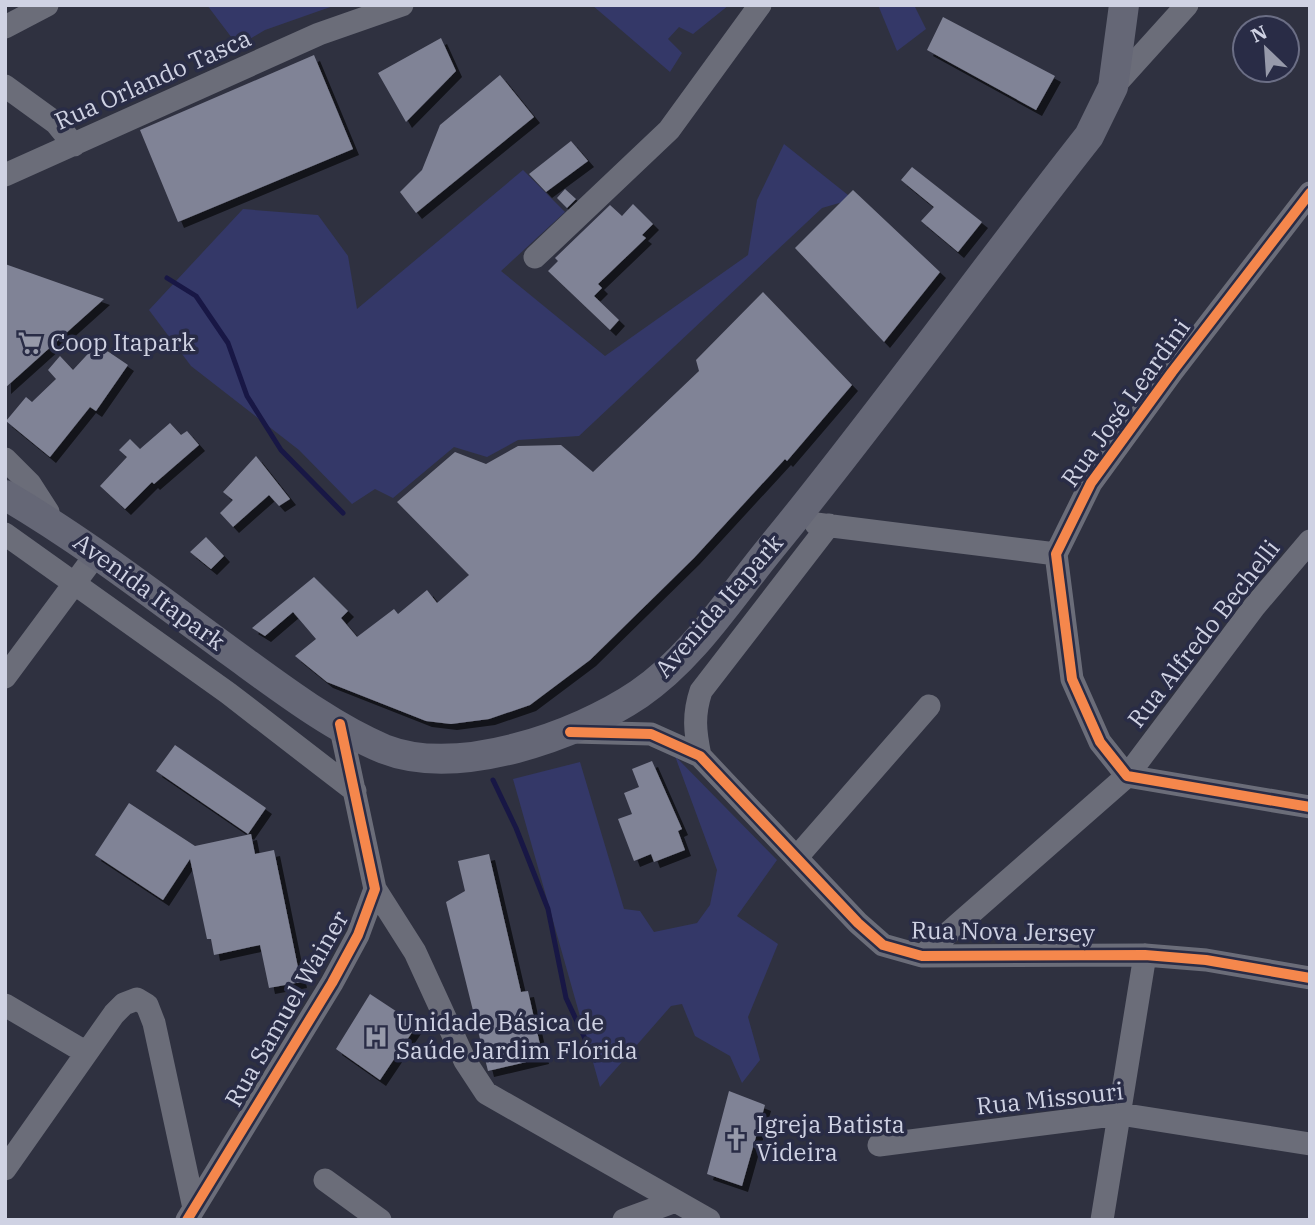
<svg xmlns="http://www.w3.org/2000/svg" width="1315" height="1225" font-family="'IBM Plex Serif',serif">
  <defs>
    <filter id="shadow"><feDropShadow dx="6" dy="6" stdDeviation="0" flood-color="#0009"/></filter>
  </defs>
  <rect width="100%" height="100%" fill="#2f3140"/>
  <!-- green -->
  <path fill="#343868" d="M207 5H336L265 30 238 46Z
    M592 5H729L693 34 679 27 668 39 682 53 670 72Z
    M878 5H914L926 29 897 51Z
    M784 144 853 199 822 208 579 436 518 440 487 457 454 447 393 498 375 489 352 504 299 450 191 366 149 310 243 209 318 215 348 256 357 309 523 170 565 212 501 271 605 356 748 255 757 200Z
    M675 756 777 860 737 916 778 944 748 1017 760 1060 742 1083 730 1056 695 1036 682 1004 671 1006 600 1087 513 779 580 762 624 909 640 911 654 932 697 923 710 905 717 870Z"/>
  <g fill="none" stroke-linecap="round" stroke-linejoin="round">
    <!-- stream -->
    <path stroke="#181745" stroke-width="5" d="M167 278 196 296 228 343 247 396 281 450 343 513
      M493 780 516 828 548 909 566 998 595 1060"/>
  </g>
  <!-- building -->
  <path fill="#808396" filter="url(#shadow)" d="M943 17 1055 76 1036 110 927 50Z
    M441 38 456 71 406 122 378 73Z
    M314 55 353 149 178 222 140 130Z
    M500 75 534 117 416 213 400 192 422 170 440 125Z
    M571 141 588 161 546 192 529 174Z
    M912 167 982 222 958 252 921 221 934 207 901 180Z
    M565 189 576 199 567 208 557 198Z
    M853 190 940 272 884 342 795 248Z
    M633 204 653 224 642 235 646 238 598 284 602 288 594 296 619 320 610 330 548 271 558 261 555 258 610 205 622 216Z
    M5 264 104 299 5 388Z
    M763 292 852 385 787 461 785 459 694 558 590 660 530 705 489 719 451 724 426 721 327 682 295 656 316 639 293 612 265 636 252 628 314 577 348 611 341 618 357 637 394 609 398 614 427 590 437 603 469 575 397 502 455 452 486 464 518 446 561 445 593 472 699 371 696 360Z
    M97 344 128 365 96 411 90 407 50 457 6 421 26 397 32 402 56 379 48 370 60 356 73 370Z
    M170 423 181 435 187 431 199 445 154 484 152 482 125 509 100 486 127 457 119 450 130 439 140 449Z
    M256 456 290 499 279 506 269 495 233 527 220 513 233 500 223 492Z
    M206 537 224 556 211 569 190 552Z
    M175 745 266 808 248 834 156 771Z
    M652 761 682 829 678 831 685 850 654 862 651 854 634 861 618 819 632 814 624 793 639 787 632 769Z
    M129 803 195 846 251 834 255 854 274 850 301 982 269 988 260 945 214 955 211 939H207L190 859 163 900 95 855Z
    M489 854 521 992 528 991 543 1058 488 1071 446 902 465 891 458 861Z
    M370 994 417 1025 380 1080 336 1049Z
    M729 1091 765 1105 742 1186 707 1174Z"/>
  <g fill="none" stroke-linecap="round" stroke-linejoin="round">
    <!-- minor -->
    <path stroke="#6b6d79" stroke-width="23" d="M5 27 47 5
      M5 86 56 123 74 145
      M1113 87 1187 5
      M5 175 319 34 402 5
      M1310 193 1172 372 1091 483 1056 554 1072 679 1100 742 1127 776 1310 807
      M535 257 669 130 760 5
      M5 459 30 484 48 512
      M816 524 1056 554
      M5 534 228 693 355 791
      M5 677 97 553
      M573 732 651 734 700 756 858 923 883 945 922 956 1145 955 1206 960 1310 978
      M700 756C695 732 693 715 701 691L829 525
      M797 857 929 706
      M375 889 415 952 465 1061 486 1093 709 1220
      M922 956 1127 776 1254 607 1310 541
      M5 1005 85 1052
      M879 1145 1120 1114 1310 1144
      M5 1169 114 1014 124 1004 137 999 147 1005 154 1023 194 1208
      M325 1180 380 1220
      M187 1220 332 983 358 935 375 889 340 724
      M624 1220 673 1202
      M1102 1220 1145 955"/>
    <!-- major -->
    <path stroke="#656776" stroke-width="30" d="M5 495C85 542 157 598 231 652 278 686 331 727 384 749 458 778 577 736 639 694 692 658 730 598 770 549 880 415 981 273 1089 136L1113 87 1124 5"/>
    <!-- cycleway casing -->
    <g stroke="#292c46" stroke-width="15">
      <path id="cycleway" d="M1310 193 1172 372 1091 483 1056 554 1072 679 1100 742 1127 776 1310 807
        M570 732 651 734 700 756 858 923 883 945 922 956 1145 955 1206 960 1310 978
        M187 1220 332 983 358 935 375 889 340 724"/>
    </g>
    <!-- cycleway -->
    <use href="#cycleway" stroke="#f5874c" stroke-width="10"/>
  </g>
  <!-- icons -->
  <defs>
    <g id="supermarket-bare" transform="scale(1.89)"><path d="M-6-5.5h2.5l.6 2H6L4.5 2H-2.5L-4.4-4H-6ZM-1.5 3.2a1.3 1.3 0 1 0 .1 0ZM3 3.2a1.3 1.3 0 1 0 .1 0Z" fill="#979aaa" stroke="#292c46" stroke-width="2.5" paint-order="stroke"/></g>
    <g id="hospital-bare" transform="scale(1.89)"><path d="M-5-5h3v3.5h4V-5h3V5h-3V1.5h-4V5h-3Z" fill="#979aaa" stroke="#292c46" stroke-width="2.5" paint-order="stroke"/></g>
    <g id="church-bare" transform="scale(1.89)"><path d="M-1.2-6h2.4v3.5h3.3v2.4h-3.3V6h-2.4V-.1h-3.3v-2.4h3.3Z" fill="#979aaa" stroke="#292c46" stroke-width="2.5" paint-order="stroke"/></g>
  </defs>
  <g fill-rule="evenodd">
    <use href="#supermarket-bare" x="30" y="343"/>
    <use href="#hospital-bare" x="376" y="1037"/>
    <use href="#church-bare" x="736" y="1139"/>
  </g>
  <g text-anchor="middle" stroke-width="7" stroke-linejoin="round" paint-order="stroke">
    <!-- street labels -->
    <g font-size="24" fill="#cfd2e3" stroke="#292c46">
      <text transform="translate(153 80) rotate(-24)" y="8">Rua Orlando Tasca</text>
      <text transform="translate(1126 403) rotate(-54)" y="8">Rua José Leardini</text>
      <text transform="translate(149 592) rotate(36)" y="8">Avenida Itapark</text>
      <text transform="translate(719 606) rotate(-49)" y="8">Avenida Itapark</text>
      <text transform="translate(1204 634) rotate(-52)" y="8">Rua Alfredo Bechelli</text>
      <text transform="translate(1003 932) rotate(1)" y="8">Rua Nova Jersey</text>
      <text transform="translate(287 1009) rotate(-60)" y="8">Rua Samuel Wainer</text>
      <text transform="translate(1050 1099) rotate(-6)" y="8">Rua Missouri</text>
    </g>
    <!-- poi labels -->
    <g font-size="24" fill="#cfd2e3" stroke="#292c46" text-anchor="start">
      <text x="50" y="351">Coop Itapark</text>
      <text x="396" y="1031">Unidade Básica de<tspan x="396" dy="28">Saúde Jardim Flórida</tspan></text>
      <text x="756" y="1133">Igreja Batista<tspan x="756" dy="28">Videira</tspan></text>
    </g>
  </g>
  <!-- border -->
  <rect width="1315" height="1225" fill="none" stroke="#cfd2e3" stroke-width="14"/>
  <!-- north arrow -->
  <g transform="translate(1266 49) rotate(335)"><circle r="33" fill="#292c46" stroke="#6b6e85" stroke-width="2"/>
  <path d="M0-5L12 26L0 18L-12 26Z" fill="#979aaa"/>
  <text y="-10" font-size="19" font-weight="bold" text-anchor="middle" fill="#cfd2e3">N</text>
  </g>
</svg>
